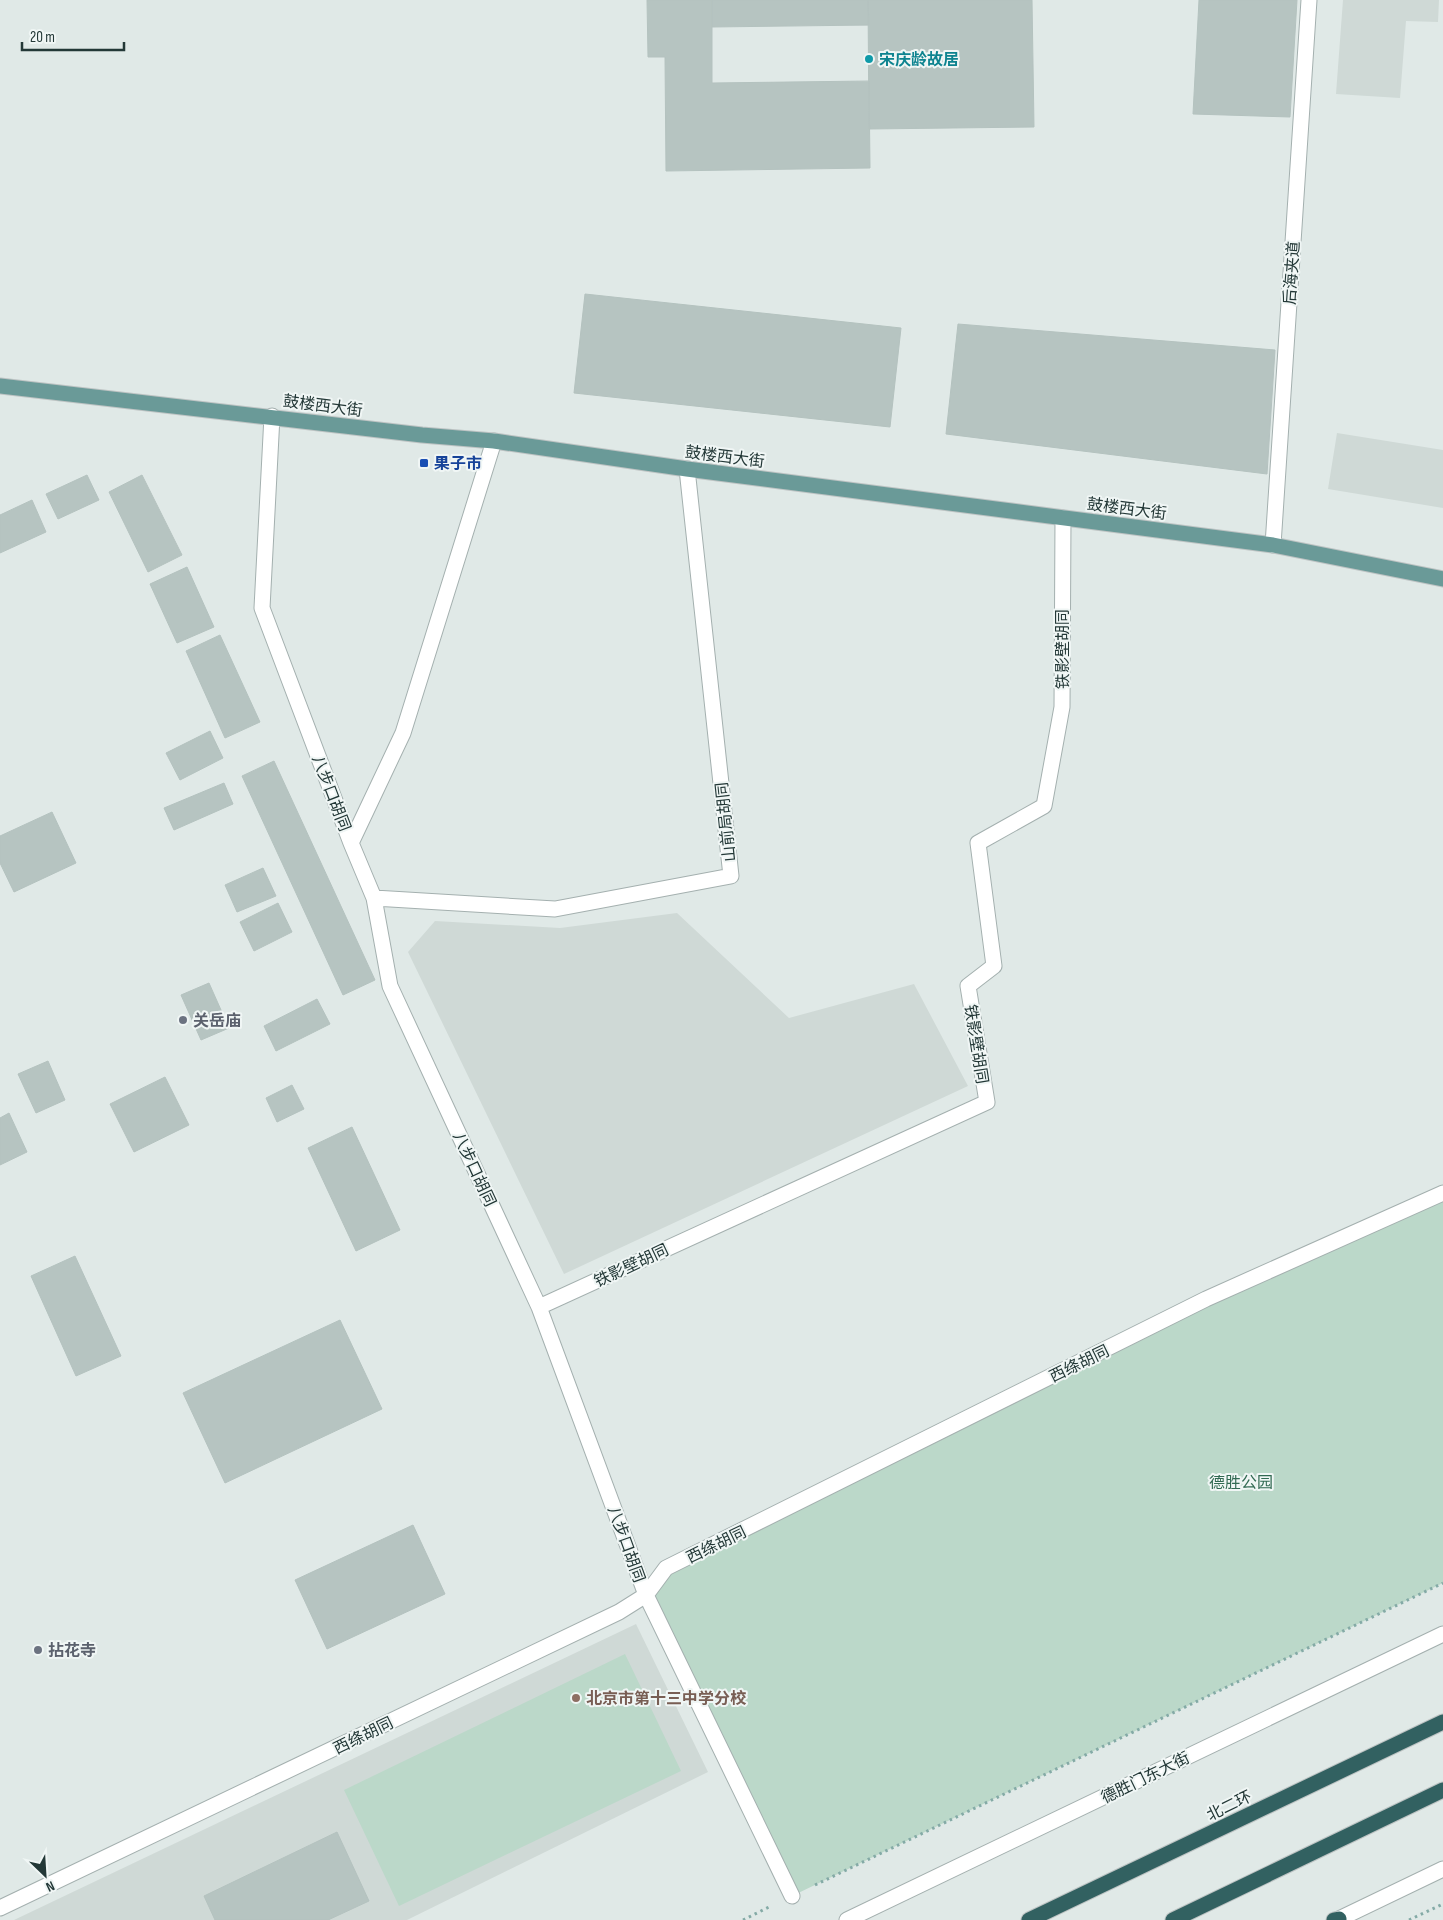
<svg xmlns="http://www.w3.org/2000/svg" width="1443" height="1920" font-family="'Sofia Sans Condensed','Noto Sans SC',sans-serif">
  <rect width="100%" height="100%" fill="#e0e9e7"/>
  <!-- built -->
  <path fill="#cfd9d6" d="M1343 0H1439L1438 22 1406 21 1400 98 1336 94Z
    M1337 433 1443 450V508L1328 489Z
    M677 913 789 1018 914 984 968 1086 564 1274 408 952 435 921 560 928Z
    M636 1624 708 1772 407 1920H14Z"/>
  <!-- green -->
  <path fill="#bbd8c9" d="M1443 1193V1583L792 1896 646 1595 666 1568 1206 1299Z
    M625 1654 681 1771 399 1906 344 1790Z"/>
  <!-- building -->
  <path fill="#b6c4c1" stroke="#b4c2bf" d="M647 0H712V83L869 81 870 168 666 171 665 57H648Z
    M712 0H868L869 25 712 27Z
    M868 0H1032L1034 127 869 129Z
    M1199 0H1297L1290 117 1193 114Z
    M585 294 901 328 890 427 574 393Z
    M958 324 1275 350 1267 474 946 434Z
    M87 475 99 500 58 519 46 494Z
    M142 475 182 555 148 572 109 492Z
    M32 500 46 532 0 553V515Z
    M187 567 214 627 177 643 150 584Z
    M220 635 260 722 225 738 186 651Z
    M210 731 223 758 180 780 166 753Z
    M274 761 375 980 343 995 242 776Z
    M224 783 233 804 174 830 164 808Z
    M52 812 76 863 14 892 0 863V836Z
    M263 868 276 896 237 912 225 885Z
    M278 903 292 932 254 951 240 922Z
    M209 983 229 1028 201 1040 181 995Z
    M317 999 330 1024 276 1051 264 1026Z
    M48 1061 65 1100 36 1113 18 1074Z
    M165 1077 189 1125 134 1152 110 1104Z
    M292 1085 304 1109 277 1122 266 1098Z
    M9 1113 27 1152 0 1165V1118Z
    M352 1127 400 1230 356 1251 308 1148Z
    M75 1256 121 1356 76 1376 31 1276Z
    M340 1320 382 1409 225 1483 183 1393Z
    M413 1525 445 1594 327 1649 295 1580Z
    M337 1832 369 1901 328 1920H215L204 1896Z"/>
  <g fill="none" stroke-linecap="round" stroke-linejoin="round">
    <!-- minor casing -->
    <g stroke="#a4b0af" stroke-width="17">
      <path id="minor" d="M272 416 262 608 351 843 374 898 390 986 539 1307 646 1595 792 1896
        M1273 545 1309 0
        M351 843 403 733 494 441
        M374 898 555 909 731 876 687 469
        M539 1307 987 1102 968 986 994 966 978 843 1044 806 1062 707 1063 518
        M0 1908 619 1612 646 1595 666 1568 1206 1299 1443 1193
        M847 1920 1443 1634
        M1337 1920 1443 1869"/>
    </g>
    <!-- major casing -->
    <g stroke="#bdc3c3" stroke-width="17">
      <path id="major" d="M0 386 422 435 494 441 687 469 1273 545 1443 579"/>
    </g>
    <!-- highway casing -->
    <g stroke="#bdc3c3" stroke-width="17">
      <path id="highway" d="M1029 1920 1443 1722
        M1173 1920 1443 1790
        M1334 1920 1339 1919"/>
    </g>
    <!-- path -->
    <path stroke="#84aaa6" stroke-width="3" stroke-dasharray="2.5 4" stroke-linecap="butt" d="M815 1885 1443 1583
      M743 1920 769 1907
      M1409 1920 1443 1904"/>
    <!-- minor -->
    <use href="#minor" stroke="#fff" stroke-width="15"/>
    <!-- major -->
    <use href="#major" stroke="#6a9a98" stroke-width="15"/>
    <!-- highway -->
    <use href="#highway" stroke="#326161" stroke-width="15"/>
  </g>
  <!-- markers -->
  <circle fill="#0f9aa8" stroke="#f0f6f5" stroke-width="2" cx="869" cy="59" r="5"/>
  <rect fill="#1a4fb4" stroke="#f0f6f5" stroke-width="2" x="419" y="458" width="10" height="10" rx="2.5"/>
  <g fill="#6b7280" stroke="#f0f6f5" stroke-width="2">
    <circle cx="183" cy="1020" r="5"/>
    <circle cx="38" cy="1650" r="5"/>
  </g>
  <circle fill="#8d6e63" stroke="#f0f6f5" stroke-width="2" cx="576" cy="1698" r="5"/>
  <g text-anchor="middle" stroke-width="4" stroke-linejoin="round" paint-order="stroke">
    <!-- culture labels -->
    <g font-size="16" font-weight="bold" fill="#0d838f" stroke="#f0f6f5" text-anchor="start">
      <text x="879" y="65">宋庆龄故居</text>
    </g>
    <!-- street labels -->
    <g font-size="16" fill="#233837" stroke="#f0f6f5">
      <text transform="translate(1291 273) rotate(-86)" y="6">后海夹道</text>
      <text transform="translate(323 405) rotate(7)" y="6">鼓楼西大街</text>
      <text transform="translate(725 456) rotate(7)" y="6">鼓楼西大街</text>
      <text transform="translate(1127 508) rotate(7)" y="6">鼓楼西大街</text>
      <text transform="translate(1062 649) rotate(-90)" y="6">铁影壁胡同</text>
      <text transform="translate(332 793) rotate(69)" y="6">八步口胡同</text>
      <text transform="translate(725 822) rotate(-96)" y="6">山前局胡同</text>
      <text transform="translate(977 1044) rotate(81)" y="6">铁影壁胡同</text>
      <text transform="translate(475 1169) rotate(65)" y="6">八步口胡同</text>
      <text transform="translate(631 1265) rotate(-25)" y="6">铁影壁胡同</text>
      <text transform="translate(1079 1363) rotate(-26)" y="6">西绦胡同</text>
      <text transform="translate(627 1544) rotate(70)" y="6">八步口胡同</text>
      <text transform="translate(716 1544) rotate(-26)" y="6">西绦胡同</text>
      <text transform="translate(363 1735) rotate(-26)" y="6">西绦胡同</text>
      <text transform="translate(1145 1777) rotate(-26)" y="6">德胜门东大街</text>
      <text transform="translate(1229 1805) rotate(-26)" y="6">北二环</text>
    </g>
    <!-- transit labels -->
    <g font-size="16" font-weight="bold" fill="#164399" stroke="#f0f6f5" text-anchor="start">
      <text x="434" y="469">果子市</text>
    </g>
    <!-- worship labels -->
    <g font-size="16" font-weight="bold" fill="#5b616d" stroke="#f0f6f5" text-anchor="start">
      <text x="193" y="1026">关岳庙</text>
      <text x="48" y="1656">拈花寺</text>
    </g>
    <!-- park labels -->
    <g font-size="16" fill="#326a53" stroke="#f0f6f5">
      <text x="1241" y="1488">德胜公园</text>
    </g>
    <!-- education labels -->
    <g font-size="16" font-weight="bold" fill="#785e54" stroke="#f0f6f5" text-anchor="start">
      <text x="586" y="1704">北京市第十三中学分校</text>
    </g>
  </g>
  <!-- north arrow -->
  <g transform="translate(45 1875) rotate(155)" stroke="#f0f6f5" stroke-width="4" paint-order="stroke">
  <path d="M0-4L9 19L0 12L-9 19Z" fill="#233837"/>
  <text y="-8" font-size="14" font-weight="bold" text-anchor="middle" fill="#233837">N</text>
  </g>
  <!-- scale -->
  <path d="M22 42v8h102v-8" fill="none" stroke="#233837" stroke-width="2.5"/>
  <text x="30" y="42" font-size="15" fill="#233837" stroke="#f0f6f5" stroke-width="4" paint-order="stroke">20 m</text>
</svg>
